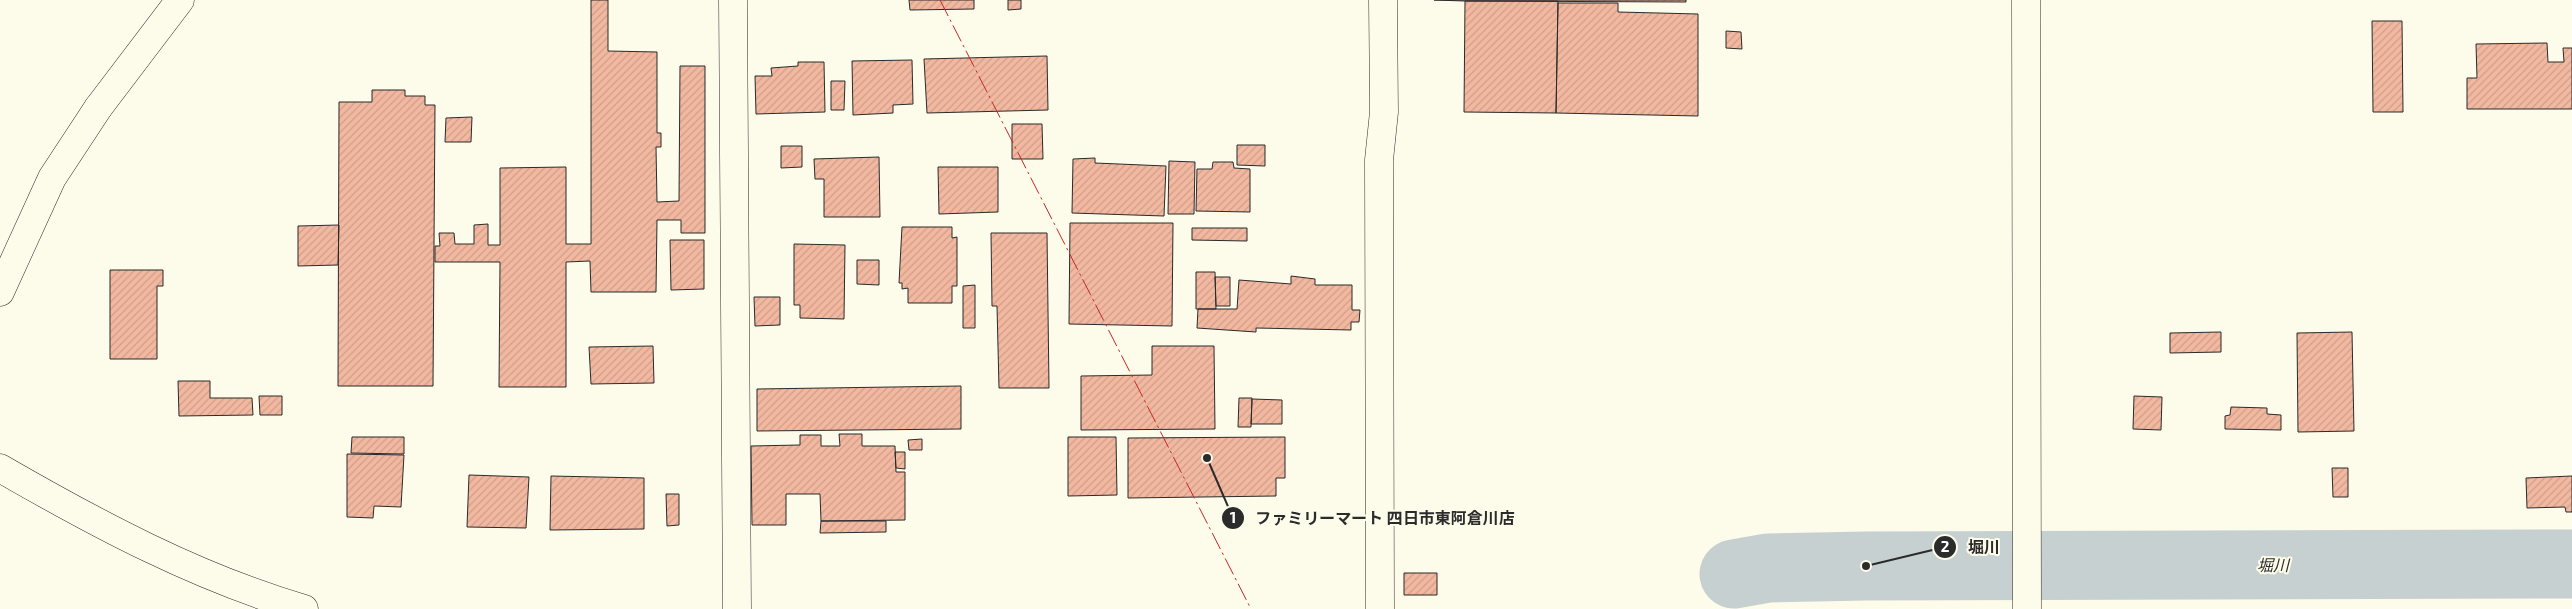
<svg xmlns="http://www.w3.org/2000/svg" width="2572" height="609" font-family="'Exo 2','Noto Sans JP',sans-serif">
  <defs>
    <pattern id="building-hatch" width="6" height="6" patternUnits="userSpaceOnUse" patternTransform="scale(1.25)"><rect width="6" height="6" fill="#f2b8a0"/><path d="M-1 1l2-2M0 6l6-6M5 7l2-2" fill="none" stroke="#d09e8a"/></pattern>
  </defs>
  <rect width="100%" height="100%" fill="#fdfbea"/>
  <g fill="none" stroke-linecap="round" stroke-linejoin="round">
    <!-- river -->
    <path stroke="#c7d0d0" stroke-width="69" d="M1734 574 1768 568 1866 566 2572 564"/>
  </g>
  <!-- building -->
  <path fill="url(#building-hatch)" stroke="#2b2b2b" d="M591 0H608V51L657 52V133H661V147H656L657 202 679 201 680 66H705V233H681V220H657L656 292H591L590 261 566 262V387H499L500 262H435V246H440L439 233H454L455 244H474V225L488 224V245H500V168L566 167V244H591Z
    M909 0H974V9L910 10Z
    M1008 0H1021V9L1008 10Z
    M1434 0H1686V2L1465 1Z
    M1465 1H1558L1556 113 1464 112Z
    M1558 3H1618V12L1698 14V116L1556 113Z
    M2372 21H2402L2403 112H2373Z
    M1726 31 1741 32 1742 49 1726 48Z
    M2547 43 2548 62H2564L2563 48H2572V109H2467V78H2477L2476 44Z
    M1047 56 1048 110 927 113 924 59Z
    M912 60 913 104 893 105V113L853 115 852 61Z
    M798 62H824L825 112 756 114 755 76H772L771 68 798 66Z
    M831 81H845L844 110H831Z
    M372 90H405V96H425V105H435L433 386H338L339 102H372Z
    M472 117 471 142H445L446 118Z
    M1012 124H1042L1043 159H1012Z
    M1237 145H1265V166L1237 165Z
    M781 146H802V167L781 168Z
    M879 157 880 217H824V179H815L814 159Z
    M1095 158V163L1166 166 1164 216 1072 213 1073 159Z
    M1169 161 1195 162 1194 214H1168Z
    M1213 162H1233L1234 168 1250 169V212L1196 211 1197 169H1212Z
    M938 167H998V212L939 214Z
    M1070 223H1173L1172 326 1069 324Z
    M339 225 338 265 298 266V226Z
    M902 227H952V238L957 237V286H952V303H908V288L902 289V283H899Z
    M1192 228H1247V241L1192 240Z
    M991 233H1047L1049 388H999L997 306H992Z
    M670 240H704V289L671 290Z
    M794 244 845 245 844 319 800 318V305H794Z
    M857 260H879V285L857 284Z
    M110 270H163V286H157V359H110Z
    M1196 272H1215L1216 309H1196Z
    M1291 276 1315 279V285H1352V310H1360L1359 322H1351V330L1256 328V332L1197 328 1198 309H1237L1239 280 1291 284Z
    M1215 277H1230V306H1216Z
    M975 285V328H963V286Z
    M754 297H780V325L755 326Z
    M2221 332V352L2170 353V333Z
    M2352 332 2354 431 2298 432 2297 333Z
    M653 346 654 383 591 384 589 347Z
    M1152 346H1214L1215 429 1081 430V376L1152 375Z
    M178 381H210V398H252L253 415 179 416Z
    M961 386V429L757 431V389Z
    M259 396H282V415H260Z
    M2134 396 2162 397 2161 430 2133 429Z
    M1239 398H1252L1251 427H1238Z
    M1252 399 1282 400V424H1251Z
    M2231 407 2267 408V414L2281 415V430L2225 429V416L2230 415Z
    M839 434H862V446H895L896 472H905V520L821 521 820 494H786V525H752L751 446 800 445V435H821V446H840Z
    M352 437H404V454L351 453Z
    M1068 437H1116L1117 495 1068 496Z
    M1285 437V478H1276V496L1128 498V438Z
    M922 439V450H909L908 440Z
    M895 452H905V469L896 468Z
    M347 454 404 455 401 507 374 506 373 518 347 517Z
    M2332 468H2348V497H2333Z
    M469 475 529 477 526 528 467 527Z
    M551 476 644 478V529L550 530Z
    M2572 476V512H2566L2565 507 2527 508 2526 478Z
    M666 494H679V525L667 526Z
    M821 521H886V532L820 533Z
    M1404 573H1437V595H1404Z"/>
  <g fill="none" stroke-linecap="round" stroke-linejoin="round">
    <!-- minor casing -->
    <g stroke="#2b2b2b" stroke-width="29">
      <path id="minor" d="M733 0 737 609
        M2026 0 2027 609
        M98 108 180 0
        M1380 609 1379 160 1384 112 1383 0"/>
    </g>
    <!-- tertiary casing -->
    <g stroke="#2b2b2b" stroke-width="29">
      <path id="tertiary" d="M0 292 52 178 98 108
        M0 468C97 524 196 577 304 609"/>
    </g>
    <!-- minor -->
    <use href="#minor" stroke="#fdfbea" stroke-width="28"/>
    <!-- tertiary -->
    <use href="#tertiary" stroke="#fdfbea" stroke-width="28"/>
    <!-- power -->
    <path stroke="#c62828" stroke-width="1" stroke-dasharray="18 4 2.5 4" stroke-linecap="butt" d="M940 0 1251 609"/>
  </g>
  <g text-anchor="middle" stroke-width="4" stroke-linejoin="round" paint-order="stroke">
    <!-- water labels -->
    <g font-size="16" font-style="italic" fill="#2b2b2b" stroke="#fdfbea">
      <text x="2273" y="571">堀川</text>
    </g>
  </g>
  <!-- callouts -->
  <path fill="none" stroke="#2b2b2b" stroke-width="2" d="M1207 458L1233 518M1866 566L1945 547"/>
  <g fill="#2b2b2b" stroke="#fdfbea" stroke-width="2">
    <circle cx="1207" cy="458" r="5"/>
    <circle cx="1866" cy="566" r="5"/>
    <circle cx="1233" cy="518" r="12"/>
    <circle cx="1945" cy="547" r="12"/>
  </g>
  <g font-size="15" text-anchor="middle" font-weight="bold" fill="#fff">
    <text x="1233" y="523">1</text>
    <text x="1945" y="552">2</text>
  </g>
  <g font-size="16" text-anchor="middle" font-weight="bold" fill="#2b2b2b" stroke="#fdfbea" stroke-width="4" stroke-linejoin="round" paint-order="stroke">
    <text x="1385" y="524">ファミリーマート 四日市東阿倉川店</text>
    <text x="1984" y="553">堀川</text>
  </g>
</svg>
